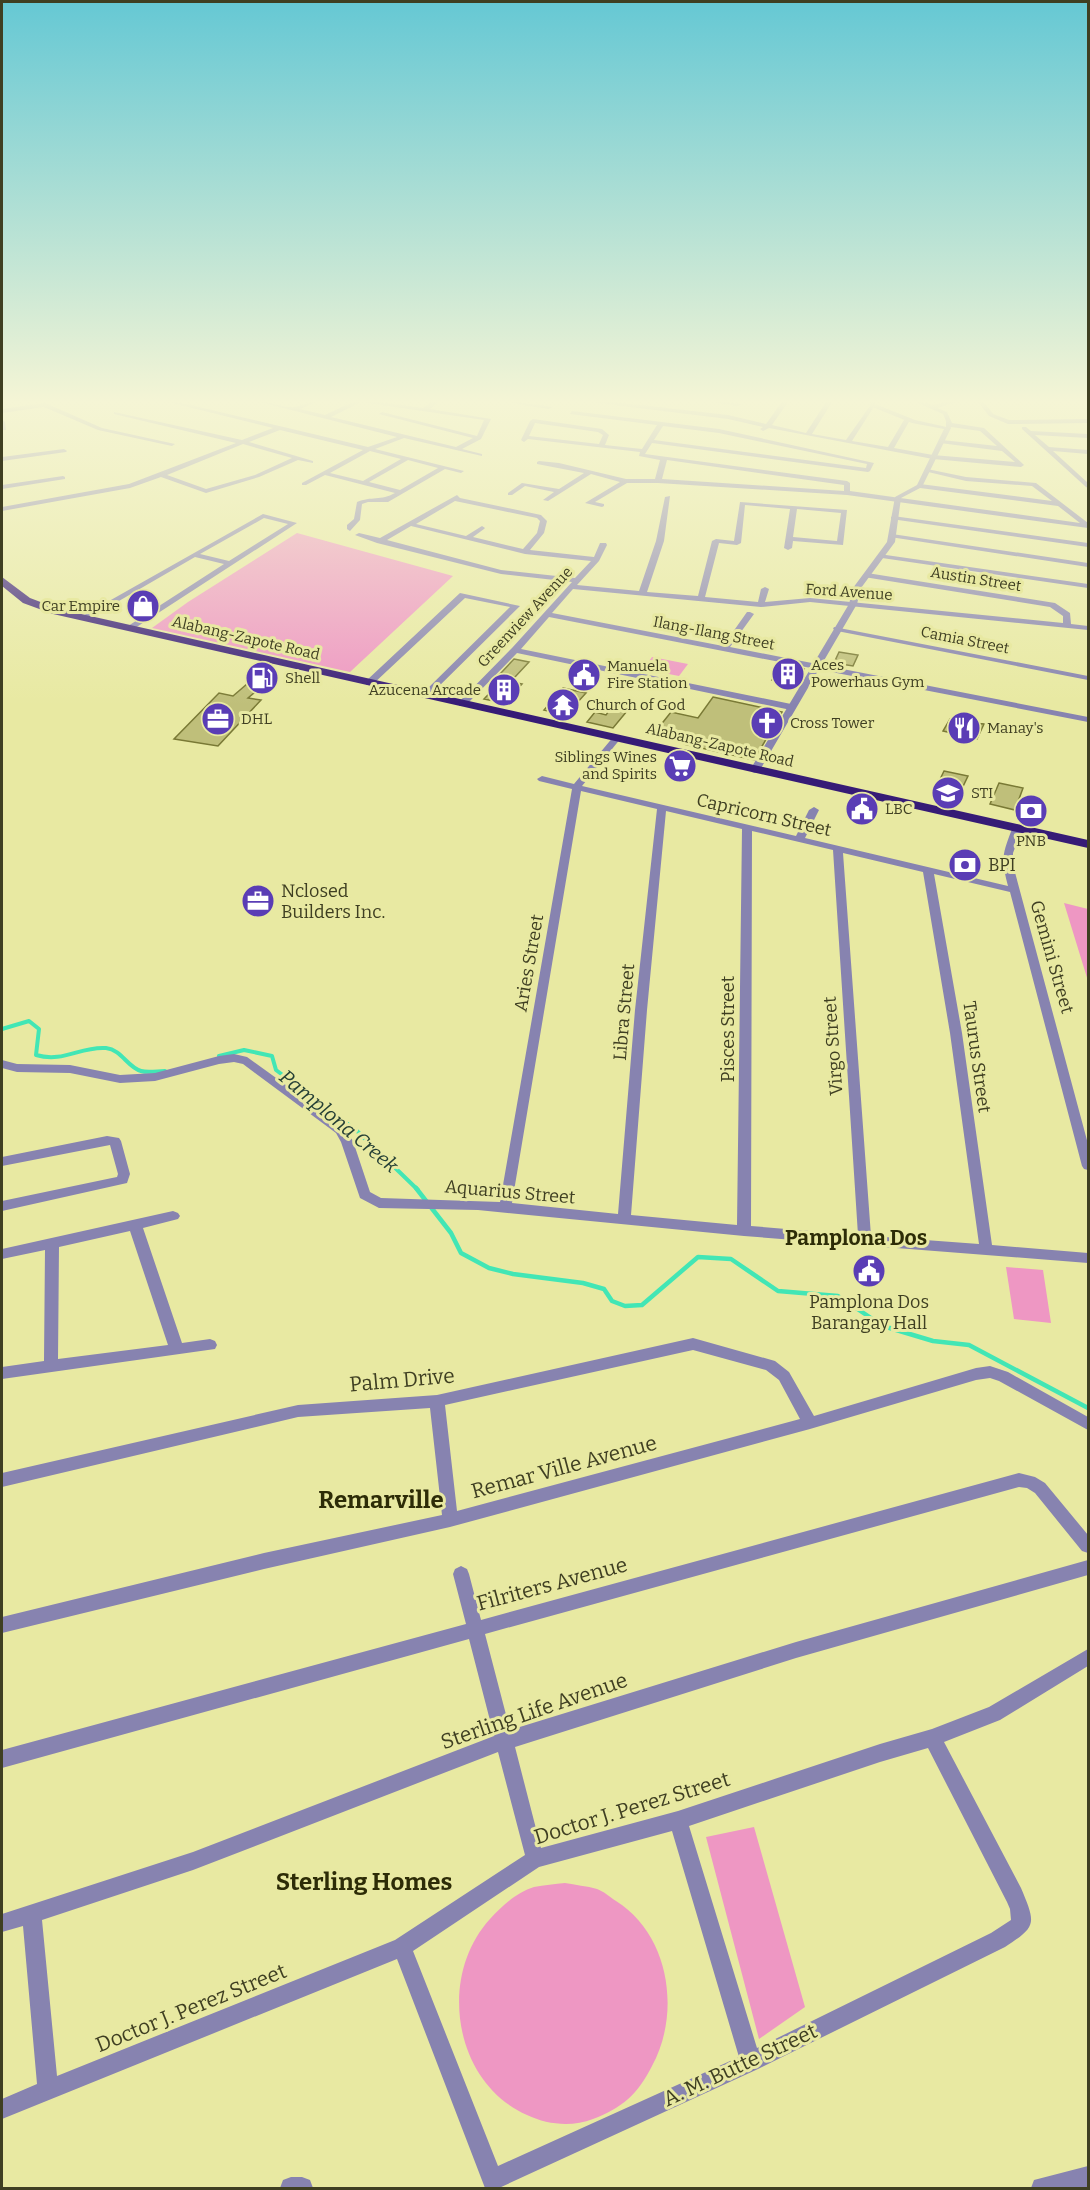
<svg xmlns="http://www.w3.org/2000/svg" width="1090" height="2190" font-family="Bitter,serif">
  <rect width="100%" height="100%" fill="#e8e9a2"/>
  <!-- green -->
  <path fill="#ee97c3" d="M297 533 453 576 350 672 152 628 188 602Z
    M652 657 688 664 679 676 643 669Z
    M1064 903 1088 909V981Z
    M1006 1267 1043 1270 1051 1323 1014 1319Z
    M754 1827 805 2007 759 2039 706 1837Z
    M565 1883C575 1885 587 1886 597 1889 603 1891 610 1897 616 1901 670 1935 681 2013 652 2066 638 2094 622 2108 593 2119 572 2127 548 2125 527 2115 454 2083 437 1977 490 1919 502 1906 517 1892 534 1887 544 1885 555 1884 565 1883Z"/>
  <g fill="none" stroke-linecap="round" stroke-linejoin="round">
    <!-- stream-far1 -->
    <path stroke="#42e6b5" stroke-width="4" d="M2 1029 29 1021 39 1029 36 1055C64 1063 80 1046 106 1048 122 1050 127 1067 141 1071 148 1073 158 1071 165 1071
      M219 1056 244 1050 272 1056 276 1070 357 1131 418 1190"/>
    <!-- stream -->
    <path stroke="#42e6b5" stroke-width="4.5" d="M416 1188 451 1233 461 1253 489 1268 513 1274 583 1283 604 1289 612 1301 625 1306 642 1305 698 1257 731 1259 778 1291 838 1296 883 1326 933 1341 969 1345 1088 1408"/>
  </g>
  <!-- building -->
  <path fill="#bfbf7a" stroke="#797935" stroke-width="1.5" d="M839 652 858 655 853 666 834 663Z
    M514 659 529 662 515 677 500 674Z
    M782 665 804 669 794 684 772 680Z
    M261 672 275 675 248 698 261 700 218 746 174 739 219 693 233 696Z
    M502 680 522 684 504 703 484 699Z
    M563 688 586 693 566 715 544 710Z
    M713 697 782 712 754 760 684 744 672 730 656 731 671 712 698 718Z
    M616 702 632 705 613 728 587 722 595 712 606 715Z
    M950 719 970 723 984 724 977 739 943 731Z
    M944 771 968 776 957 799 933 794Z
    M999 783 1023 788 1015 810 990 804Z"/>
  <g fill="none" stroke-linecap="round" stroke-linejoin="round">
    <!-- minor -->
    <path fill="#8783b0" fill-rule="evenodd" d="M123 399H145L136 403Z
      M156 399H165L368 447 397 437 248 399C263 398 282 409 295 407 304 406 311 399 322 399L300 409 325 415 359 399 423 408 435 399H441L430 409 491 419 481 439 462 449 482 454V456L404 438 375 449 464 471 461 473 445 469 388 502H368L362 504 360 520 350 531 347 529V525L354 519 357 502C371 496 381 501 395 493L325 475 306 485H302V483L363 450 280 430 249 442 313 461V463L298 460 259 477 206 493 161 477 130 488 2 511V507L129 484 236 443 114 414V412L242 440 273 428ZM361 402 484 420 477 436 382 412 379 414 473 438 456 447 331 417ZM243 444 292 458 255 475 206 489 167 475ZM370 451 401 459 363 481 330 473ZM408 460 438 468 400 490 369 482Z
      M485 399H498L552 407 549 409Z
      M588 399 728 415 766 424 784 399H790L772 425 806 433 828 399H834L812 434 846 440 872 403 875 405 852 441 888 447 904 420 907 418 910 420 894 448 933 455 1015 462 1002 451 940 443V441L942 440 997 446 980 431 951 427 950 429H946V421L943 414 909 399H916L932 405 955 399H1088V402H984L993 414 1009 420 1088 419V423L1008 424 989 416 978 402H956L937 408 947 412 952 423 984 428 1023 464 1024 465 1021 467 933 459 769 428 763 431 760 429 763 427 728 419 590 402Z
      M688 399H704L741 404 738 406Z
      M45 403 102 428 175 444 172 446 98 430 44 407 2 413V409Z
      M572 411 719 429 874 463 870 471 868 472 652 443 645 454 847 481 850 483V491L1080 523 1058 506 920 488 917 486 920 484 1052 501 1032 486 966 481 924 471 927 469 966 477 1036 483 1088 523V528L847 495 658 483H627L595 502 604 504V506L602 507 585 503 620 482 591 474 548 501 543 500 554 492 525 486 512 495H508V493L522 483 559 489 584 473 537 464V462L539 461 559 463 626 479H655L660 460 639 456 640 452 528 439 524 442 521 440 530 421 533 419 602 429 609 435 605 445 642 449 657 425 570 414ZM535 423 598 432 603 435 599 444 529 436ZM663 426 719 433 867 464 866 468 654 440ZM667 460 844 485V491L662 479Z
      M2 420 5 422 6 430H2Z
      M1022 427H1026L1031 431 1088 434V438L1035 435 1049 447 1088 450V454L1053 451 1088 483V488L1086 487 1022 429Z
      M64 449 67 451 66 452 2 461V457Z
      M63 476 65 477V479L2 489V485Z
      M457 495 460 498 541 515 547 521 544 533 530 550 594 557 600 543H606L607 545 599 561 577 585 639 591 656 541 665 497 670 496 664 541 647 592 698 596 712 541 716 539 734 541 740 502 847 510 843 545 793 541 792 548 788 550 784 548 790 509 745 505 741 543 737 545 719 543 705 597 758 602 761 589 765 587 769 589 765 602 810 598 1063 623V616L1050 607 864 577 863 575 867 573 1055 603 1070 613 1071 624 1088 626V630L810 602 761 607 573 589 552 613 723 646 747 612H750L754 614 730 647 1088 717V722L549 617 521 649 791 704 795 707 791 710 517 653 465 706H459V702L512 648 572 582 501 574 377 543 355 535 359 533 380 538ZM455 501 537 518 540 521 537 533 523 549 473 537 484 529 485 528 482 526 466 536 416 524ZM797 509 841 513 837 541 793 537ZM411 526 525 554 591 561 575 578 501 570 387 540Z
      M263 514 297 523 132 630 125 628 224 564 195 557 86 620 79 618ZM264 518 288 524 229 561 200 554Z
      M893 516 1088 543V547L891 519V517Z
      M892 534 1088 563V567L890 537V535Z
      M879 554 1088 584V588L882 558H879Z
      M460 593 520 606 428 697 421 695 510 607 465 598 372 685H366V681Z
      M834 627 1088 676V680L837 631 833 629Z
      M617 735 621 738 582 786 796 836 809 810 814 807 819 810 805 838 1008 886C1001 859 1002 855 1012 829L1014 827H1020L1022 829 1013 853V865L1088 1144V1170L1084 1169 1082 1166 1010 892 934 874 962 1033 992 1245 1088 1253V1263L744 1236 478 1210 379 1208 360 1198 341 1142 336 1133 243 1064 234 1062 219 1064 155 1081 120 1083 70 1073 17 1072 2 1068V1060L17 1064 70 1065 120 1075 155 1073 219 1056 234 1054 247 1057 344 1127 353 1141 370 1192 381 1198 500 1202 572 789 539 781 537 779 542 776 574 784 614 736ZM581 791 657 809 635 1010 618 1214 512 1203ZM666 811 742 829 737 1225 631 1215 647 1010ZM752 831 833 850 858 1235 751 1226ZM843 853 923 872 950 1033 979 1244 871 1236Z
      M107 1136 119 1138 121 1141 130 1174 127 1183 2 1211V1201L112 1178 117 1177 118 1174 110 1145 2 1166V1157Z
      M173 1211 178 1213 180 1216 178 1219 143 1228 182 1343 210 1339 215 1341 217 1345 215 1349 2 1379V1367L44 1361 45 1250 2 1259V1249ZM130 1231 168 1345 58 1359 59 1247Z
      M693 1338 775 1361 789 1372 814 1416 976 1368 990 1366 1008 1372 1088 1417V1430L999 1381 990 1378 976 1380 810 1429 450 1527 264 1569 2 1633V1617L264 1553 442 1515 430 1408 298 1417 2 1487V1473L298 1405 437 1395ZM693 1350 766 1370 779 1380 800 1419 457 1511 445 1405Z
      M1019 1473 1035 1477 1045 1483 1088 1535V1553L1082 1551 1035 1493 1027 1488 1019 1487 485 1634 510 1730 796 1642 1088 1560V1575L796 1658 515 1747 541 1848 678 1811 880 1744 932 1729 989 1707 1088 1649V1666L1000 1720 944 1742 1021 1888C1036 1924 1037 1926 1005 1947L758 2069 499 2188H485L397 1959 2 2119V2099L37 2084 23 1926 2 1932V1914L193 1852 494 1736 469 1639 2 1768V1750L466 1624 453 1574 455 1569 461 1566 467 1569 469 1574 481 1620ZM928 1748 1007 1902 1010 1909 1011 1920 991 1933 757 2048 689 1826 880 1762ZM498 1752 525 1855 395 1940 57 2076 42 1920 193 1870ZM672 1831 739 2057 498 2166 413 1951 539 1867Z
      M1088 2166V2188H1031L1034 2180Z
      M291 2177H302L310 2180 313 2188H280L283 2180Z"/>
    <!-- tertiary -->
    <path fill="#8783b0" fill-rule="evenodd" d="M872 399H878L875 404 915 420 951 428 922 487 901 498 895 542 861 588 857 604 760 770 755 773 752 772 750 770 849 604 853 588 887 542 895 497 917 485 944 429 912 423 870 406Z"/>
    <!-- trunk -->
    <path fill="#361b76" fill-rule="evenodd" d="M2 577 30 598 59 609 1088 840V848L53 614 23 603 2 586Z"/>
  </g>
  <!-- sky -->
  <linearGradient id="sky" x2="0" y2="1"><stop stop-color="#65c8d4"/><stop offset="0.57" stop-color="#f5f5d5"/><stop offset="1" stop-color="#f5f5d5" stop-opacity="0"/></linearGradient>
  <rect width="1090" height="705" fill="url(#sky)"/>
  <!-- icons -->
  <defs>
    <g id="shop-disc" transform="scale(1.725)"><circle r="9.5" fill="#5a3db5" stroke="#e8e9a2"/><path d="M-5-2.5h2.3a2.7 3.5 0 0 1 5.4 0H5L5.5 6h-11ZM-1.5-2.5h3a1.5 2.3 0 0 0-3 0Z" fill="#fff"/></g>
    <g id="building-disc" transform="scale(1.725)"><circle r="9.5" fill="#5a3db5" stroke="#e8e9a2"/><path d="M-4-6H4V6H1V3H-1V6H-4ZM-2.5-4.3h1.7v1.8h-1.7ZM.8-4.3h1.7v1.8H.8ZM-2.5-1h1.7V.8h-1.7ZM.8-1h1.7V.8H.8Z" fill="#fff"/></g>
    <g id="civic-disc" transform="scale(1.725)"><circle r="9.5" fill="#5a3db5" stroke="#e8e9a2"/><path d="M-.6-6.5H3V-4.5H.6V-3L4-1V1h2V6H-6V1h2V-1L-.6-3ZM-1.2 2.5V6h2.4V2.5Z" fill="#fff"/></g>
    <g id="fuel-disc" transform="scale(1.725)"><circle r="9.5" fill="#5a3db5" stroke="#e8e9a2"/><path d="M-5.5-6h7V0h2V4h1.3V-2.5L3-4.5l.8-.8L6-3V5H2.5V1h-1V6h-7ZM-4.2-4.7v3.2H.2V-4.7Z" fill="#fff"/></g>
    <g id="temple-disc" transform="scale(1.725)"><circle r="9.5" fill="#5a3db5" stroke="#e8e9a2"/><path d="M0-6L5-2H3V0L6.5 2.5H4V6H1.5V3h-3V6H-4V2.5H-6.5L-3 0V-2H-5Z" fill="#fff"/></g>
    <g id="office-disc" transform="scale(1.725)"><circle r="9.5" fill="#5a3db5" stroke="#e8e9a2"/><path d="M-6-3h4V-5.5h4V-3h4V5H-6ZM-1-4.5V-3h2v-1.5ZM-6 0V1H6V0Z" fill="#fff"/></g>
    <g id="church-disc" transform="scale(1.725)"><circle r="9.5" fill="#5a3db5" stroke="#e8e9a2"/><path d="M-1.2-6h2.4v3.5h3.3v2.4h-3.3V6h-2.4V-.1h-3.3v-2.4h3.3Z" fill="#fff"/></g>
    <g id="restaurant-disc" transform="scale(1.725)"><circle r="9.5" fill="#5a3db5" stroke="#e8e9a2"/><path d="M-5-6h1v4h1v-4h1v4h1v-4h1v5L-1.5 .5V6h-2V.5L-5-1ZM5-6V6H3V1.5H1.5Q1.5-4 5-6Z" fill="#fff"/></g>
    <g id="supermarket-disc" transform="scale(1.725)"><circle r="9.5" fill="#5a3db5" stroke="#e8e9a2"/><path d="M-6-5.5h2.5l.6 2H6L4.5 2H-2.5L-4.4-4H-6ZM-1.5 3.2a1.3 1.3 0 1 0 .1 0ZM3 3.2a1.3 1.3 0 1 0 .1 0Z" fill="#fff"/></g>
    <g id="university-disc" transform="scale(1.725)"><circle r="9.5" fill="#5a3db5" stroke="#e8e9a2"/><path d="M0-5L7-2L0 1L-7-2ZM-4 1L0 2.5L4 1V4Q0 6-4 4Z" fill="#fff"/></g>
    <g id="bank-disc" transform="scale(1.725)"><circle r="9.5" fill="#5a3db5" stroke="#e8e9a2"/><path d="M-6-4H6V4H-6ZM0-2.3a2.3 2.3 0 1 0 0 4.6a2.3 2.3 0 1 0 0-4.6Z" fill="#fff"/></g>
  </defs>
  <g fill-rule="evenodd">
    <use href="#shop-disc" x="143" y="606"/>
    <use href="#building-disc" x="788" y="674"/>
    <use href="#civic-disc" x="584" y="675"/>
    <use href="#fuel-disc" x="262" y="678"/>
    <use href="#building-disc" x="504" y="690"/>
    <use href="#temple-disc" x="563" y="705"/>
    <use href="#office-disc" x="218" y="719"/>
    <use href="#church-disc" x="767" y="723"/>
    <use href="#restaurant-disc" x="964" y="728"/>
    <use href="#supermarket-disc" x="680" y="766"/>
    <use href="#university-disc" x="948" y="793"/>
    <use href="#civic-disc" x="862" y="809"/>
    <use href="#bank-disc" x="1031" y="811"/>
    <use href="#bank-disc" x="965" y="865"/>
    <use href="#office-disc" x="258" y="901"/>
    <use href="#civic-disc" x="869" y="1271"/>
  </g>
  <g text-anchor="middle" stroke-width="6" stroke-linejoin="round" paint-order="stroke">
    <!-- far-street labels -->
    <g font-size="15" fill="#3f3f22" stroke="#e8e9a2">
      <text transform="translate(976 579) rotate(9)" y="5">Austin Street</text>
      <text transform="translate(849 592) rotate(4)" y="5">Ford Avenue</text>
      <text transform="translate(525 617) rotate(-47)" y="5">Greenview Avenue</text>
      <text transform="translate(714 633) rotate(11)" y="5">Ilang-Ilang Street</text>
      <text transform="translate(246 638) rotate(13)" y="5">Alabang-Zapote Road</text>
      <text transform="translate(965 640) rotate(11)" y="5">Camia Street</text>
      <text transform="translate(720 745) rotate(13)" y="5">Alabang-Zapote Road</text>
    </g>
    <!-- far-poi labels -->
    <g font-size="15" fill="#3f3f22" stroke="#e8e9a2" text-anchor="start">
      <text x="120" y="611" text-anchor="end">Car Empire</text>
      <text x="811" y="670">Aces<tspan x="811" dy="17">Powerhaus Gym</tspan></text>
      <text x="607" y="671">Manuela<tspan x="607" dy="17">Fire Station</tspan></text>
      <text x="285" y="683">Shell</text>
      <text x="481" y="695" text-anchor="end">Azucena Arcade</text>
      <text x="586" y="710">Church of God</text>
      <text x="241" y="724">DHL</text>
      <text x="790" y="728">Cross Tower</text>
      <text x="987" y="733">Manay's</text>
      <text x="657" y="762" text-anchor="end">Siblings Wines<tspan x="657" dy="17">and Spirits</tspan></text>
      <text x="971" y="798">STI</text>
      <text x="885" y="814">LBC</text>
      <text x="1031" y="846" text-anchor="middle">PNB</text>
    </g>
    <!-- street labels -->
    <g font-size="18" fill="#3f3f22" stroke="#e8e9a2">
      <text transform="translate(764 815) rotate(13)" y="6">Capricorn Street</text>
      <text transform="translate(1052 957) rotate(74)" y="6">Gemini Street</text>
      <text transform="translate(529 963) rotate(-80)" y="6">Aries Street</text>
      <text transform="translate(624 1012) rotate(-85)" y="6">Libra Street</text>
      <text transform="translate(728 1029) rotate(-90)" y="6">Pisces Street</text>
      <text transform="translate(833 1046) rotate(-94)" y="6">Virgo Street</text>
      <text transform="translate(977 1057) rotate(82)" y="6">Taurus Street</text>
      <text transform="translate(510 1192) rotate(5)" y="6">Aquarius Street</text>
    </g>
    <!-- poi labels -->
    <g font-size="18" fill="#3f3f22" stroke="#e8e9a2" text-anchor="start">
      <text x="988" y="871">BPI</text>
      <text x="281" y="897">Nclosed<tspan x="281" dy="21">Builders Inc.</tspan></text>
      <text x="869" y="1308" text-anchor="middle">Pamplona Dos<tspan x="869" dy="21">Barangay Hall</tspan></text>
    </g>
    <!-- water labels -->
    <g font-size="20" font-style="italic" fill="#253f35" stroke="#e8e9a2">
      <text transform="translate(339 1121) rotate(40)" y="7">Pamplona Creek</text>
    </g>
    <!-- quarter labels -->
    <g font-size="21" font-weight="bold" fill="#2d2c07" stroke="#e8e9a2">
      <text x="856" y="1245">Pamplona Dos</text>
    </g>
    <!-- near-street labels -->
    <g font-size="21" fill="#3f3f22" stroke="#e8e9a2">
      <text transform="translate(402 1380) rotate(-5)" y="7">Palm Drive</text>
      <text transform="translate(564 1467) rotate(-15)" y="7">Remar Ville Avenue</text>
      <text transform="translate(552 1584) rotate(-15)" y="7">Filriters Avenue</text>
      <text transform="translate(534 1711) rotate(-19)" y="7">Sterling Life Avenue</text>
      <text transform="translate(632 1808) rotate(-17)" y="7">Doctor J. Perez Street</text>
      <text transform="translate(191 2008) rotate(-22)" y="7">Doctor J. Perez Street</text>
      <text transform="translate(740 2065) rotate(-25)" y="7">A. M. Butte Street</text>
    </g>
    <!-- near-neighbourhood labels -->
    <g font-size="24" font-weight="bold" fill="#2d2c07" stroke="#e8e9a2">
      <text x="381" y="1508">Remarville</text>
      <text x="364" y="1890">Sterling Homes</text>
    </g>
  </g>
  <!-- border -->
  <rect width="1090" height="2190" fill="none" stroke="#3f3f22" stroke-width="6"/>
</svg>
